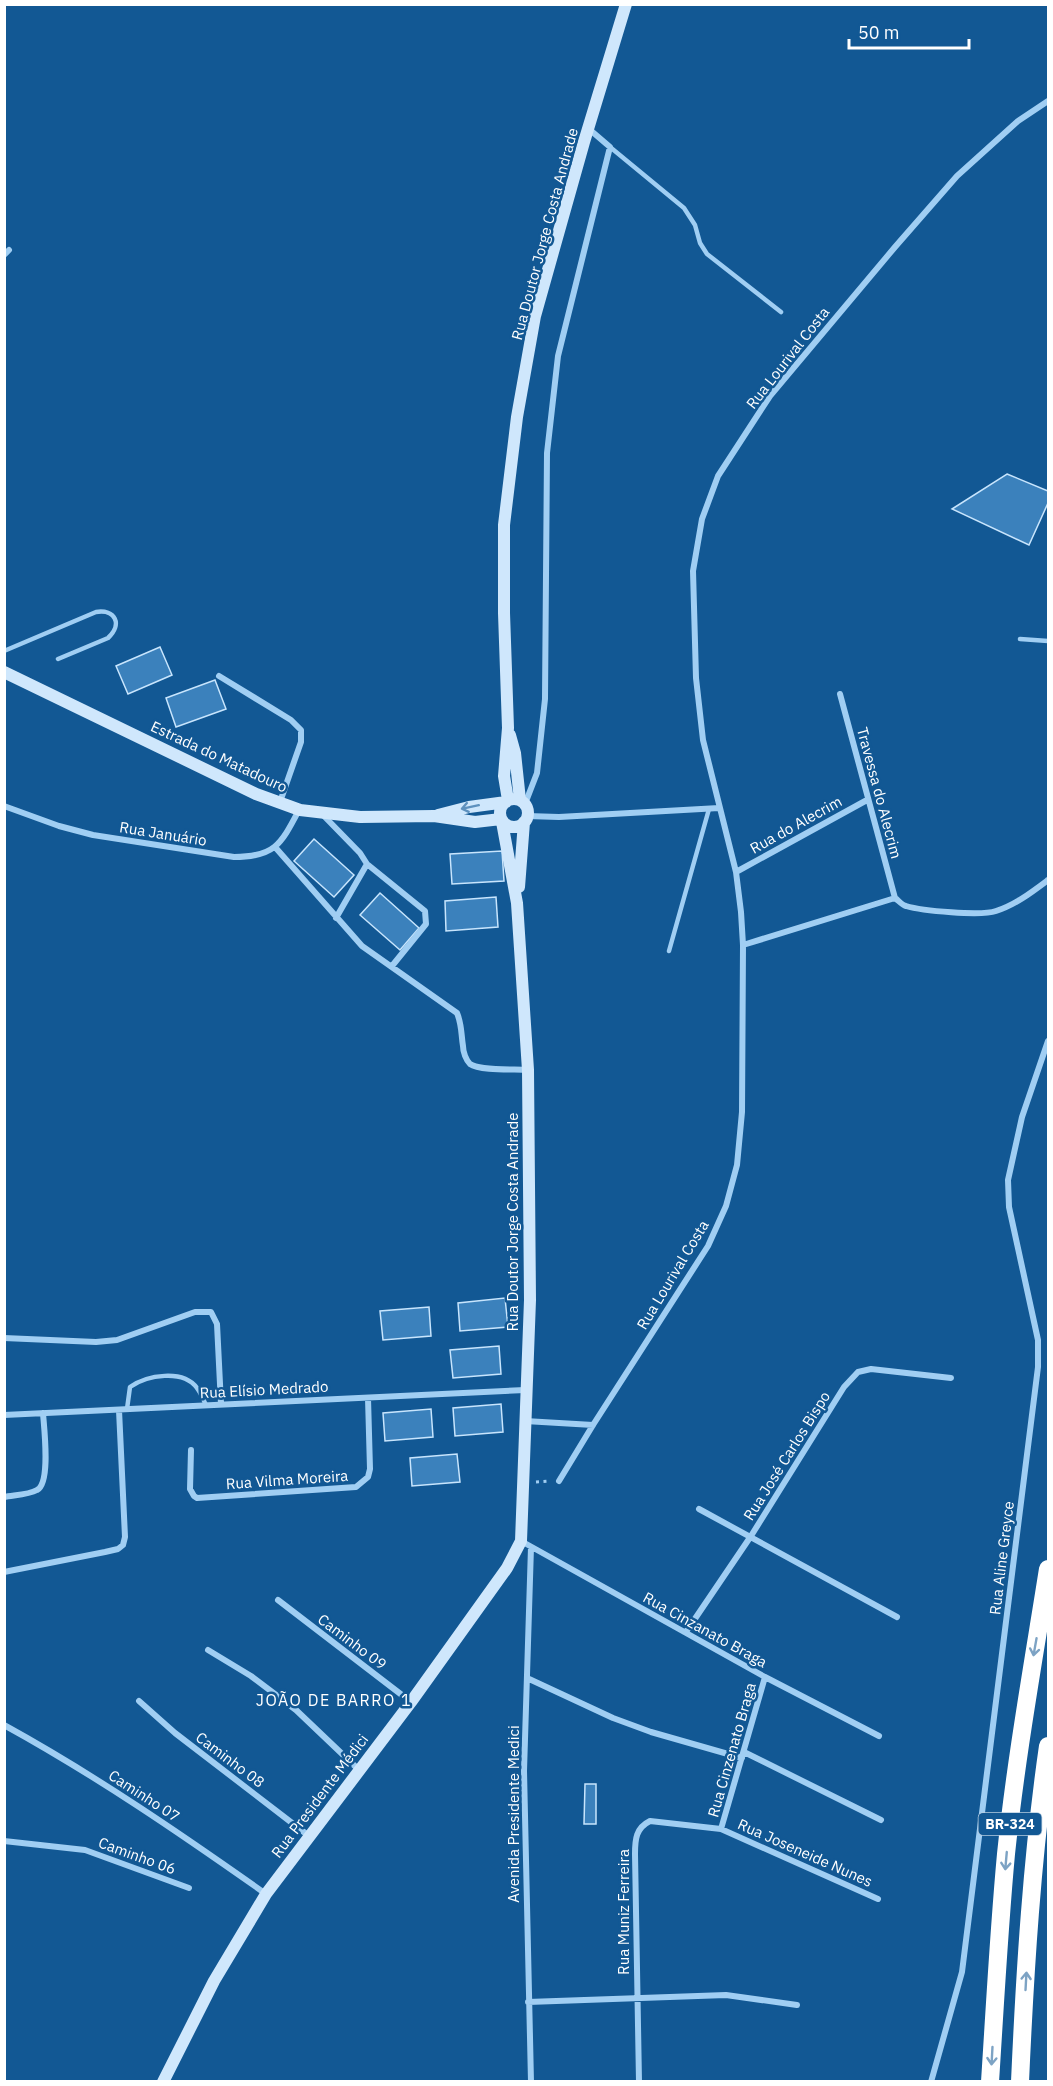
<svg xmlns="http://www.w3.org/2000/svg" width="1053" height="2086" font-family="'IBM Plex Sans',sans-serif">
  <rect width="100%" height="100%" fill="#125894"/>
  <!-- building -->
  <path fill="#3b81bc" stroke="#c8e5fd" stroke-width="1.5" d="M1007 474 1048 491V503L1029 545 952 509Z
    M160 647 172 675 128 694 116 666Z
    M215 680 226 709 176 727 166 698Z
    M314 839 354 875 334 897 294 861Z
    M502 851 504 881 452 884 450 854Z
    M380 893 419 928 400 950 360 915Z
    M496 897 498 927 446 931 445 901Z
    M505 1298 508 1327 460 1331 458 1303Z
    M429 1307 431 1336 383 1340 380 1311Z
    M499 1346 501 1374 453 1378 450 1350Z
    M501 1404 503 1432 455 1436 453 1408Z
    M431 1409 433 1437 385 1441 383 1413Z
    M457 1454 460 1482 412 1486 410 1458Z
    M585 1784H596V1824H584Z"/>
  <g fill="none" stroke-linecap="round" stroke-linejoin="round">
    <!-- path -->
    <path stroke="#a0cef3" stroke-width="3" stroke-dasharray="3 4.5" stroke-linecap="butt" d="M536 1482 550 1481"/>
    <!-- lane -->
    <path stroke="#a0cef3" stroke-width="4.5" d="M610 147 684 208 695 225 700 243 707 254 781 312
      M1020 639 1048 641
      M4 651 96 612C115 609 123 624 108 638L58 659
      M669 951 709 809
      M127 1409 130 1387C147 1375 183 1369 197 1388 201 1393 203 1399 206 1405"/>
    <!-- street -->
    <path stroke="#a0cef3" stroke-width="6" d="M4 255 9 250
      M219 676 291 720 301 730V742L280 802
      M840 694 895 898
      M525 804 537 773 545 699 547 453 558 356 610 147 589 129
      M4 806 59 826 93 835 234 857C275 857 281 844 299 810
      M323 815 360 853 367 864 336 918
      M527 816 559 817 719 808
      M275 847 362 946 457 1013C462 1025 461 1034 463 1046 463 1052 466 1060 470 1064 480 1071 515 1069 528 1070
      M367 864 425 911 426 924 392 966
      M736 872 867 800
      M895 898C899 901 902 905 906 906 922 911 981 916 996 911 1015 905 1032 892 1048 880
      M743 945 895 898
      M4 1338 96 1342 117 1340 195 1312H211L217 1324 221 1404
      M4 1415 525 1390
      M525 1421 593 1425
      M191 1450 190 1489 194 1496 197 1498 356 1487 368 1477 370 1469 368 1398
      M559 1481 593 1425 708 1246 726 1206 737 1165 742 1112 743 945 741 912 736 872 703 740 696 678 693 571 702 519 718 476 770 396 895 247 957 176 1018 121 1048 101
      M4 1497C14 1495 28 1495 37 1490 51 1483 44 1428 43 1413
      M699 1509 897 1617
      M521 1541 765 1677 879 1736
      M531 1547 524 1771 531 2082
      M4 1572 105 1552 118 1549 123 1545 125 1537 119 1410
      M278 1600 411 1702
      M686 1632 751 1536 844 1387 858 1372 871 1369 951 1378
      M208 1650 251 1676 296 1710 359 1770
      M527 1678 613 1718 651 1732 742 1758
      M139 1701 175 1733 309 1836
      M4 1725C95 1775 181 1834 266 1894
      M744 1752 881 1820
      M721 1829 765 1677
      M4 1841 85 1850 189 1888
      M528 2002 726 1995 797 2005
      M639 2082 635 1854C635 1839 636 1828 650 1821L721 1829 878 1899
      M931 2082 962 1972 1038 1367V1340L1009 1207 1008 1180 1022 1117 1048 1041"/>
    <!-- secondary -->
    <path stroke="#cfe7fc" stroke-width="12" d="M4 672 256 794 300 810 360 817 434 816 475 822 501 819
      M510 735 515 753 520 800
      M500 813a14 14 0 1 1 28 0a14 14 0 1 1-28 0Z
      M508 800 504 776 508 728 504 613V525L517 417 535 316 584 142 626 4
      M438 815 469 807 506 802
      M519 887 524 822
      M163 2082 214 1981 266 1894 411 1702 507 1568 521 1541 530 1300 528 1070 517 903 502 822"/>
    <!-- highway -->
    <path stroke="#fff" stroke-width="18" d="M990 2082C995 2005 999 1929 1006 1854 1016 1758 1033 1664 1048 1569
      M1020 2082C1025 1970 1032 1857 1048 1746"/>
  </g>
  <!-- one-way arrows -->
  <defs><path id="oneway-shaft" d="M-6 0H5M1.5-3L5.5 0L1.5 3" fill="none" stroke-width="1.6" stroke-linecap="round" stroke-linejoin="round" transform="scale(1.5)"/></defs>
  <use stroke="#5e91be" href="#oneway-shaft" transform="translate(470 807) rotate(168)"/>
  <g stroke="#7da3c4">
    <use href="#oneway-shaft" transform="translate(1035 1647) rotate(100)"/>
    <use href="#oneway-shaft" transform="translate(1006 1861) rotate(95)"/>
    <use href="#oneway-shaft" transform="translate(1026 1981) rotate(-87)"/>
    <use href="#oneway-shaft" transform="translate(992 2056) rotate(93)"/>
  </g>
  <g text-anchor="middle" stroke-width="5" stroke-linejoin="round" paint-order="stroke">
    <!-- shield labels -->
    <rect fill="#125894" stroke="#b8cddf" stroke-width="1.5" x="978.5" y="1813" width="63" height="22" rx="4.5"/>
    <g font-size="14" font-weight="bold" fill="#fff">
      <text x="1010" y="1829">BR-324</text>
    </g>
    <!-- street labels -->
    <g font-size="15" fill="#fff" stroke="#125894">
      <text transform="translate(545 234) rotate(-75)" y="5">Rua Doutor Jorge Costa Andrade</text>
      <text transform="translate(788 358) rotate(-52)" y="5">Rua Lourival Costa</text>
      <text transform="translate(219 757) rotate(25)" y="5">Estrada do Matadouro</text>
      <text transform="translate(879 793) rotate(75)" y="5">Travessa do Alecrim</text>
      <text transform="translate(796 825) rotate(-29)" y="5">Rua do Alecrim</text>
      <text transform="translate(163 834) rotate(9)" y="5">Rua Januário</text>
      <text transform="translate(513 1222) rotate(-90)" y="5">Rua Doutor Jorge Costa Andrade</text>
      <text transform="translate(673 1275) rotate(-59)" y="5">Rua Lourival Costa</text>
      <text transform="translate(264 1390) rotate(-3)" y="5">Rua Elísio Medrado</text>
      <text transform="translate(787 1456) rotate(-58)" y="5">Rua José Carlos Bispo</text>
      <text transform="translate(287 1480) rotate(-4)" y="5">Rua Vilma Moreira</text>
      <text transform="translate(1002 1558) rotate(-83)" y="5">Rua Aline Greyce</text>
      <text transform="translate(705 1630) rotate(29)" y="5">Rua Cinzanato Braga</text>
      <text transform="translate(352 1642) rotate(37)" y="5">Caminho 09</text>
      <text transform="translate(732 1750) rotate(-74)" y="5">Rua Cinzenato Braga</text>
      <text transform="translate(230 1760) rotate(37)" y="5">Caminho 08</text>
      <text transform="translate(144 1796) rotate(33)" y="5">Caminho 07</text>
      <text transform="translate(320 1796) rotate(-53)" y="5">Rua Presidente Médici</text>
      <text transform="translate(514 1814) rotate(-90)" y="5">Avenida Presidente Medici</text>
      <text transform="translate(805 1853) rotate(24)" y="5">Rua Joseneide Nunes</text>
      <text transform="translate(137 1856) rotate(20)" y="5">Caminho 06</text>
      <text transform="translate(624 1912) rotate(-90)" y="5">Rua Muniz Ferreira</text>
    </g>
    <!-- neighbourhood labels -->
    <g font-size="16" letter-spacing="1.5" fill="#fff" stroke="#125894">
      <text x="334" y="1706">JOÃO DE BARRO 1</text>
    </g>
  </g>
  <!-- border -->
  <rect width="1053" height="2086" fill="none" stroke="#ffffff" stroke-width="12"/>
  <!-- scale -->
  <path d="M849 39v9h120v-9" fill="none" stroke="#ffffff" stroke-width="3"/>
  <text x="858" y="39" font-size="18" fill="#ffffff" stroke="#125894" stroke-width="4.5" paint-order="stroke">50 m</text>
</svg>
